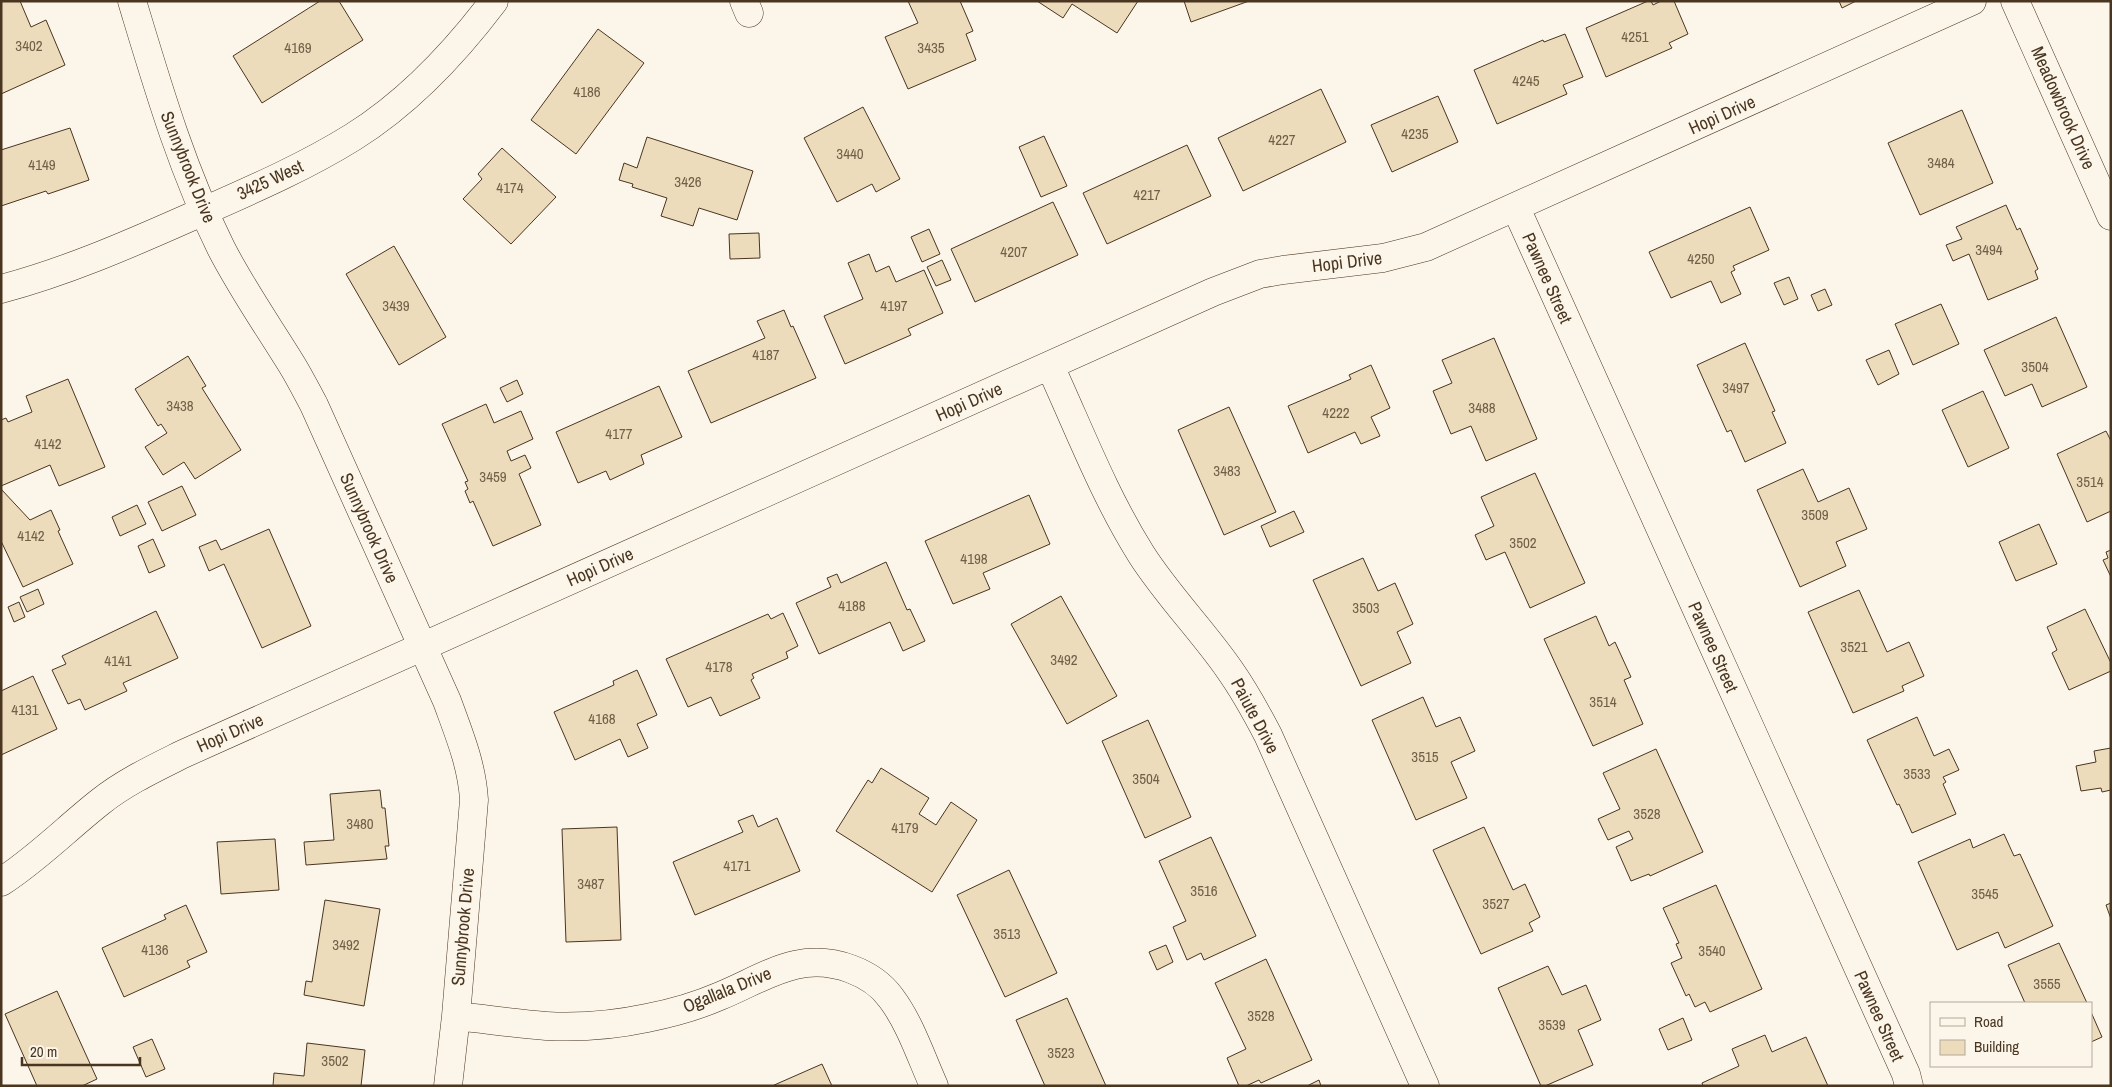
<svg xmlns="http://www.w3.org/2000/svg" width="2112" height="1087" font-family="'Archivo Narrow',sans-serif">
  <rect width="100%" height="100%" fill="#fbf6e9"/>
  <!-- building -->
  <path fill="#ecdcbc" stroke="#4a3520" d="M1 1H20L31 27 46 20 65 65 1 94Z
    M320 1H339L363 40 262 103 233 56Z
    M908 1H960L973 31 966 34 976 60 908 89 885 37 918 23Z
    M1037 1H1138L1117 33 1072 4 1063 18Z
    M1184 1H1249L1191 22Z
    M1648 1H1651L1653 5 1661 1H1674L1688 34 1669 43 1672 48 1606 77 1586 28Z
    M1839 1H1856L1842 8Z
    M598 29 644 63 576 154 531 120Z
    M1565 34 1583 77 1563 85 1567 94 1497 124 1474 70 1543 40 1544 42Z
    M1321 89 1346 142 1243 191 1218 138Z
    M1438 96 1458 142 1392 172 1371 125Z
    M863 107 900 179 876 192 872 184 837 202 804 138Z
    M1962 110 1993 183 1920 215 1888 143Z
    M70 128 89 180 48 194 46 191 1 206V150Z
    M1044 136 1067 186 1041 197 1019 147Z
    M647 137 753 171 737 220 699 208 693 226 661 216 667 198 632 187 633 184 619 180 624 163 637 168Z
    M1187 145 1211 196 1107 244 1083 193Z
    M502 148 556 197 511 244 463 199 482 179 478 174Z
    M1053 202 1078 255 975 302 951 249Z
    M2006 205 2017 230 2020 228 2038 269 2035 271 2038 279 1988 300 1969 254 1953 261 1946 245 1962 239 1956 227Z
    M1750 207 1769 250 1733 266 1735 270 1731 272 1741 294 1721 303 1711 281 1671 298 1649 252Z
    M929 229 940 254 922 262 911 237Z
    M759 233 760 258 730 259 729 234Z
    M394 246 446 337 399 365 346 274Z
    M869 254 876 272 889 266 896 282 924 270 943 313 908 329 911 335 845 364 824 316 863 299 848 263Z
    M942 260 951 280 936 286 927 267Z
    M1789 277 1798 299 1784 305 1774 283Z
    M1825 289 1832 305 1818 311 1811 295Z
    M1941 304 1959 344 1913 365 1895 324Z
    M784 310 791 327 793 326 816 378 711 423 688 371 765 338 757 321Z
    M2056 317 2087 387 2042 407 2032 384 2005 396 1984 350Z
    M1494 338 1537 439 1486 461 1471 426 1451 434 1433 391 1452 383 1442 360Z
    M1745 343 1775 411 1772 412 1786 443 1745 462 1731 430 1727 432 1697 365Z
    M1889 350 1899 374 1878 385 1866 360Z
    M188 356 206 386 202 388 241 450 195 479 184 462 163 475 145 447 167 433 161 424 158 426 135 389Z
    M1371 365 1390 408 1371 417 1380 436 1361 444 1355 432 1308 453 1288 406 1351 379 1349 375Z
    M68 379 105 467 59 486 50 465 1 486V420L6 418 8 422 32 412 26 396Z
    M517 380 523 394 507 402 500 388Z
    M659 386 682 437 641 455 644 464 610 480 606 471 578 483 556 432Z
    M1983 391 2009 448 1968 467 1942 410Z
    M486 404 494 423 521 411 533 439 507 451 511 461 525 455 531 468 519 474 541 525 493 546 473 501 470 503 465 491 468 489 465 482 468 481 442 424Z
    M1229 407 1276 512 1224 535 1178 430Z
    M2106 431 2111 441V511L2087 522 2057 454Z
    M1803 469 1818 502 1849 488 1867 529 1836 542 1846 566 1800 587 1757 490Z
    M1535 473 1585 583 1530 608 1505 552 1486 560 1475 535 1494 526 1481 497Z
    M182 486 196 515 162 531 148 502Z
    M1 489 30 520 51 510 60 530 58 531 73 564 23 587 1 541Z
    M1029 495 1050 544 983 573 990 589 953 604 925 541Z
    M137 505 146 524 120 536 112 517Z
    M1294 511 1304 532 1270 547 1261 526Z
    M2039 524 2057 564 2016 581 1999 542Z
    M269 529 311 626 262 648 224 564 209 571 199 547 216 540 221 550Z
    M153 539 165 566 149 573 138 546Z
    M2111 550V577L2103 560 2108 558 2106 552Z
    M1363 558 1378 591 1395 583 1413 624 1397 632 1411 663 1361 686 1313 580Z
    M886 562 907 610 910 609 925 641 903 651 890 622 819 654 796 603 831 587 827 578 837 574 841 583Z
    M38 589 44 604 27 612 20 597Z
    M1859 590 1887 652 1909 642 1924 676 1902 686 1904 691 1853 713 1808 612Z
    M1061 596 1117 696 1067 724 1011 624Z
    M19 602 25 617 14 622 8 607Z
    M2085 609 2111 663V671L2069 690 2052 653 2057 650 2047 627Z
    M156 611 178 658 123 683 127 691 85 710 80 699 68 704 52 670 66 664 62 656Z
    M783 613 798 646 786 652 788 658 752 674 754 678 751 680 760 698 720 716 711 697 688 707 666 659 768 614 771 619Z
    M1596 616 1609 646 1615 642 1631 677 1624 680 1643 724 1593 746 1544 639Z
    M637 670 657 715 637 724 648 748 628 757 620 739 575 760 554 712 614 685 613 681Z
    M33 676 57 729 1 755V691Z
    M1423 697 1436 727 1460 717 1475 751 1451 762 1467 798 1416 820 1372 720Z
    M1917 717 1934 756 1949 749 1959 770 1943 777 1946 782 1943 784 1956 814 1912 833 1899 804 1897 805 1867 740Z
    M1148 720 1191 817 1145 838 1102 741Z
    M2111 748V790L2102 792 2101 788 2081 791 2076 766 2096 762 2094 751Z
    M1656 749 1703 852 1650 876 1649 874 1631 881 1616 847 1633 839 1629 831 1608 840 1598 819 1620 809 1603 773Z
    M881 768 929 798 919 814 936 825 951 802 977 820 932 892 836 831 868 780 872 783Z
    M380 790 382 808H385L389 846H385L387 859 306 865 304 842 334 840 330 794Z
    M753 815 758 827 777 818 800 871 695 915 673 862 743 832 738 821Z
    M617 827 621 940 566 942 562 829Z
    M1484 827 1513 890 1525 884 1540 917 1529 923 1533 931 1481 954 1433 850Z
    M2004 834 2014 856 2020 854 2053 926 2005 948 1998 932 1957 950 1918 862 1970 839 1973 848Z
    M1211 837 1256 936 1204 960 1201 953 1187 960 1173 927 1186 921 1159 861Z
    M275 839 279 890 221 894 217 842Z
    M1009 870 1057 973 1005 997 957 895Z
    M1716 885 1762 989 1710 1012 1705 1002 1695 1007 1689 994 1686 996 1671 963 1682 958 1676 944 1679 943 1663 908Z
    M325 900 380 909 364 1006 304 995 306 981 312 982Z
    M2111 903V919L2106 905Z
    M186 905 207 952 187 961 190 967 124 997 102 948 166 919 164 915Z
    M2059 943 2087 1003H2025L2008 965Z
    M1166 945 1173 962 1157 970 1149 952Z
    M1266 959 1312 1060 1261 1083 1259 1080 1246 1086H1239L1227 1058 1246 1049 1215 983Z
    M1548 966 1562 995 1586 985 1601 1020 1578 1030 1593 1065 1545 1086H1541L1498 988Z
    M57 991 97 1079 82 1086H37L5 1014Z
    M1067 998 1106 1086H1045L1016 1020Z
    M2091 1012 2102 1037 2091 1042Z
    M1683 1018 1692 1040 1668 1050 1659 1029Z
    M1765 1035 1772 1052 1806 1037 1828 1086H1703L1702 1083 1739 1066 1732 1049Z
    M152 1039 165 1069 146 1077 133 1047Z
    M307 1043 365 1050 361 1086H273L274 1073 304 1076Z
    M822 1064 832 1086H772Z
    M1319 1080 1321 1086H1307Z"/>
  <g fill="none" stroke-linecap="round" stroke-linejoin="round">
    <!-- minor casing -->
    <g stroke="#4a3520" stroke-width="29">
      <path id="minor" d="M132 1C158 87 181 167 221 248 242 289 268 326 292 365 300 378 307 392 314 405L447 701C459 734 472 765 474 800L456 1016 448 1086
        M744 1 749 13
        M2015 1 2111 216
        M1516 208 1906 1074 1909 1086
        M1 289C65 272 125 246 186 219 242 194 300 170 353 137 409 102 454 54 494 1
        M1050 366C1079 429 1104 495 1141 554 1167 595 1202 630 1229 669 1244 690 1256 712 1268 735L1425 1086
        M1 882C37 859 67 828 100 802 125 782 155 768 183 754L1213 292 1260 274 1283 270 1383 258 1426 247 1972 1
        M456 1016C486 1019 516 1024 546 1026 580 1028 614 1025 647 1018 672 1013 697 1006 720 996 766 977 799 950 851 969 867 975 881 984 891 998 910 1023 921 1057 934 1086"/>
    </g>
    <!-- minor -->
    <use href="#minor" stroke="#fbf6e9" stroke-width="28"/>
  </g>
  <g text-anchor="middle" stroke-width="4" stroke-linejoin="round" paint-order="stroke">
    <!-- number labels -->
    <g font-size="15" fill="#725f47">
      <text x="1635" y="42">4251</text>
      <text x="29" y="51">3402</text>
      <text x="298" y="53">4169</text>
      <text x="931" y="53">3435</text>
      <text x="1526" y="86">4245</text>
      <text x="587" y="97">4186</text>
      <text x="1415" y="139">4235</text>
      <text x="1282" y="145">4227</text>
      <text x="850" y="159">3440</text>
      <text x="1941" y="168">3484</text>
      <text x="42" y="170">4149</text>
      <text x="688" y="187">3426</text>
      <text x="510" y="193">4174</text>
      <text x="1147" y="200">4217</text>
      <text x="1989" y="255">3494</text>
      <text x="1014" y="257">4207</text>
      <text x="1701" y="264">4250</text>
      <text x="396" y="311">3439</text>
      <text x="894" y="311">4197</text>
      <text x="766" y="360">4187</text>
      <text x="2035" y="372">3504</text>
      <text x="1736" y="393">3497</text>
      <text x="180" y="411">3438</text>
      <text x="1482" y="413">3488</text>
      <text x="1336" y="418">4222</text>
      <text x="619" y="439">4177</text>
      <text x="48" y="449">4142</text>
      <text x="1227" y="476">3483</text>
      <text x="493" y="482">3459</text>
      <text x="2090" y="487">3514</text>
      <text x="1815" y="520">3509</text>
      <text x="31" y="541">4142</text>
      <text x="1523" y="548">3502</text>
      <text x="974" y="564">4198</text>
      <text x="852" y="611">4188</text>
      <text x="1366" y="613">3503</text>
      <text x="1854" y="652">3521</text>
      <text x="1064" y="665">3492</text>
      <text x="118" y="666">4141</text>
      <text x="719" y="672">4178</text>
      <text x="1603" y="707">3514</text>
      <text x="25" y="715">4131</text>
      <text x="602" y="724">4168</text>
      <text x="1425" y="762">3515</text>
      <text x="1917" y="779">3533</text>
      <text x="1146" y="784">3504</text>
      <text x="1647" y="819">3528</text>
      <text x="360" y="829">3480</text>
      <text x="905" y="833">4179</text>
      <text x="737" y="871">4171</text>
      <text x="591" y="889">3487</text>
      <text x="1204" y="896">3516</text>
      <text x="1985" y="899">3545</text>
      <text x="1496" y="909">3527</text>
      <text x="1007" y="939">3513</text>
      <text x="346" y="950">3492</text>
      <text x="155" y="955">4136</text>
      <text x="1712" y="956">3540</text>
      <text x="2047" y="989">3555</text>
      <text x="1261" y="1021">3528</text>
      <text x="1552" y="1030">3539</text>
      <text x="1061" y="1058">3523</text>
      <text x="335" y="1066">3502</text>
    </g>
    <!-- street labels -->
    <g font-size="18" fill="#4a3520" stroke="#fbf6e9">
      <text transform="translate(2063 108) rotate(66)" y="6">Meadowbrook Drive</text>
      <text transform="translate(1722 115) rotate(-24)" y="6">Hopi Drive</text>
      <text transform="translate(188 167) rotate(68)" y="6">Sunnybrook Drive</text>
      <text transform="translate(270 180) rotate(-25)" y="6">3425 West</text>
      <text transform="translate(1347 262) rotate(-7)" y="6">Hopi Drive</text>
      <text transform="translate(1547 278) rotate(66)" y="6">Pawnee Street</text>
      <text transform="translate(969 402) rotate(-24)" y="6">Hopi Drive</text>
      <text transform="translate(369 528) rotate(66)" y="6">Sunnybrook Drive</text>
      <text transform="translate(600 567) rotate(-24)" y="6">Hopi Drive</text>
      <text transform="translate(1713 647) rotate(66)" y="6">Pawnee Street</text>
      <text transform="translate(1255 716) rotate(62)" y="6">Paiute Drive</text>
      <text transform="translate(230 733) rotate(-24)" y="6">Hopi Drive</text>
      <text transform="translate(463 927) rotate(-85)" y="6">Sunnybrook Drive</text>
      <text transform="translate(727 990) rotate(-22)" y="6">Ogallala Drive</text>
      <text transform="translate(1879 1016) rotate(66)" y="6">Pawnee Street</text>
    </g>
  </g>
  <!-- border -->
  <rect width="2112" height="1087" fill="none" stroke="#4a3520" stroke-width="5"/>
  <!-- legend -->
  <rect x="1930" y="1002" width="162" height="65" fill="#fbf6e9" stroke="#b4a999"/>
  <rect x="1940" y="1018" width="25" height="8" fill="#fbf6e9" stroke="#b4a999"/>
  <text x="1974" y="1027" font-size="15" fill="#4a3520">Road</text>
  <rect x="1940" y="1040" width="25" height="15" fill="#ecdcbc" stroke="#b4a999"/>
  <text x="1974" y="1052" font-size="15" fill="#4a3520">Building</text>
  <!-- scale -->
  <path d="M22 1057v8h118v-8" fill="none" stroke="#4a3520" stroke-width="2.5"/>
  <text x="30" y="1057" font-size="15" fill="#4a3520" stroke="#fbf6e9" stroke-width="4" paint-order="stroke">20 m</text>
</svg>
